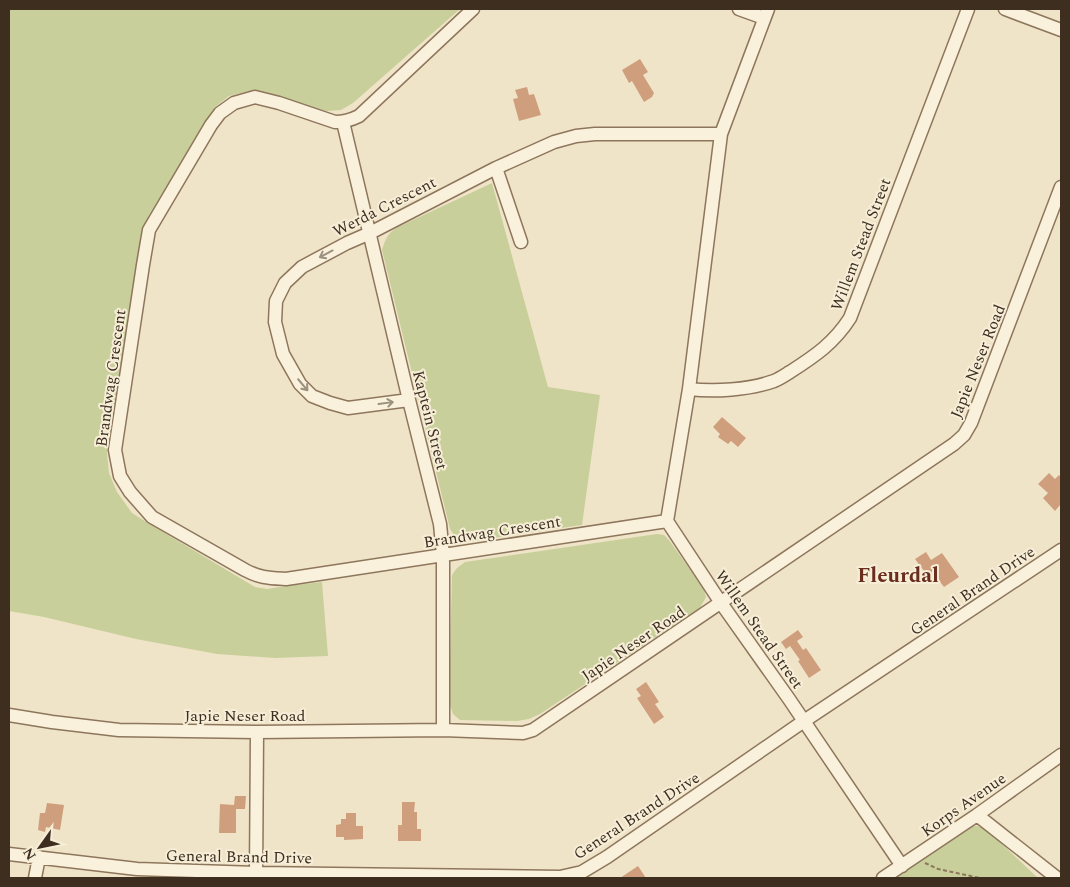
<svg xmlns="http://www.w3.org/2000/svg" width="1070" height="887" font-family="Spectral,serif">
  <rect width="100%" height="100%" fill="#f0e4c8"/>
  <!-- green -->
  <path fill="#c9cf9b" d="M9 9H460L353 103 341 110 326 111 249 91 229 96 215 107 149 215 141 238 107 453 109 473 117 492 132 513 148 523 255 587 267 589 286 586 322 582 328 656 275 658 217 654 136 639 44 617 9 611Z
    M492 183 548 387 600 395 582 525 466 542 456 538 450 529 382 250C386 238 387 234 398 227Z
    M657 534 664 535 669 540 704 589 706 597 700 608 540 714 529 719 517 721 460 720 453 714 449 702 452 575 457 568 465 562Z
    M970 826H977L985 828 1038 878H892Z"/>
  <!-- building -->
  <path fill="#cf9f7d" d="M640 59 648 72 643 75 654 93 652 97 644 102 632 81 629 83 622 70Z
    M527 87 529 95 534 94 541 115 519 121 513 99 518 98 515 90Z
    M722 417 746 438 738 447 731 441 728 444 718 437 720 434 713 427Z
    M1049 473 1055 479 1059 475 1061 478V504L1055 511 1043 498 1048 493 1038 484Z
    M926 552 931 560 942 553 959 577 944 587 935 575 930 579 915 559Z
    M798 630 803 637 797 641 803 650 806 648 821 670 809 678 798 661 800 660 790 646 786 649 781 642Z
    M646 682 659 702 655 704 664 717 654 724 637 698 641 696 636 689Z
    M235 796H246L245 809H236V833H219L220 804 234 805Z
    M402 802H415L414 812H417V829H421V841H398V825H402Z
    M47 803 64 805 60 830 46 827 45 832 38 830 40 813H45Z
    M346 813H356V826H363V839L344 840V837H336V825L341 824V819H346Z
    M638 866 646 878H620Z"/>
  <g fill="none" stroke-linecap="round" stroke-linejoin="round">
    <!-- minor casing -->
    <g stroke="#8d765c" stroke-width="15">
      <path id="minor" d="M473 9 359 116C351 120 344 122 335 122L279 103 255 97 234 103 220 113 211 125 149 230 143 265 115 450 120 476 130 492 152 517 245 570C260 578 269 578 286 579L667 521
        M739 9 764 18
        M768 9 721 134 689 389 667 521 721 603 789 699 902 866
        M1005 9 1061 30
        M343 122 409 400 440 524 443 555V730
        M496 168 521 242
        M689 389C714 392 749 390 774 381 779 379 785 375 790 372 815 356 834 343 850 318L968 9
        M409 400 348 408 330 403 312 396 300 384 283 354 275 322 276 301 285 283 302 267 347 243 370 233 496 168 554 142 576 136 595 134H721
        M9 715 52 722 119 730 257 732 443 730 523 733 533 730 954 444 964 435 971 423 1061 187
        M977 815 1057 878
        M9 854 137 869 256 873 560 877 582 872 607 857 804 721 1061 550
        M35 878 39 857
        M256 878 257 732
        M883 878 977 815 1061 755"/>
    </g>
    <!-- path -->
    <path stroke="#8d765c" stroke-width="2" stroke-dasharray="4 2.5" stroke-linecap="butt" d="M925 863 938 869 980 878"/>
    <!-- minor -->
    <use href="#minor" stroke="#faf1dc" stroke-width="12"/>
  </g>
  <!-- one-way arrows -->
  <defs><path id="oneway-shaft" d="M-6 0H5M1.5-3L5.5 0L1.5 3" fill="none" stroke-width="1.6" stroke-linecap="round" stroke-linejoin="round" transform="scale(1.25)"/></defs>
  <g stroke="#9c907e">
    <use href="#oneway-shaft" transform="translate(326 254) rotate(152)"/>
    <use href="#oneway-shaft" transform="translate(303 385) rotate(50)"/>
    <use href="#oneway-shaft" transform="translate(386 403) rotate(-8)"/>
  </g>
  <g text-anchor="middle" stroke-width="4" stroke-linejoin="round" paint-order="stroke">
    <!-- street labels -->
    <g font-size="16" fill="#3d2e20" stroke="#f7eed8">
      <text transform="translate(384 206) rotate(-27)" y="6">Werda Crescent</text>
      <text transform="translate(860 244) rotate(-69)" y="6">Willem Stead Street</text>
      <text transform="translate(977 361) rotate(-68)" y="6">Japie Neser Road</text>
      <text transform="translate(110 378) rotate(-82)" y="6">Brandwag Crescent</text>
      <text transform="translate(431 420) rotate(76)" y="6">Kaptein Street</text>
      <text transform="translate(492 531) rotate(-9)" y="6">Brandwag Crescent</text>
      <text transform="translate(972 590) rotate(-34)" y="6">General Brand Drive</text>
      <text transform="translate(760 629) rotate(55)" y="6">Willem Stead Street</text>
      <text transform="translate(633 643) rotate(-34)" y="6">Japie Neser Road</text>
      <text x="245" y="721">Japie Neser Road</text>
      <text transform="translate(963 804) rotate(-35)" y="6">Korps Avenue</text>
      <text transform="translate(636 815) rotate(-33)" y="6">General Brand Drive</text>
      <text transform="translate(239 856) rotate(1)" y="6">General Brand Drive</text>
    </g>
    <!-- district labels -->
    <g font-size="21" font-weight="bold" fill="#6b2e1e" stroke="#f7eed8">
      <text x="898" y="582">Fleurdal</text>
    </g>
  </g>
  <!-- border -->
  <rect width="1070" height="887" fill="none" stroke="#3d2e20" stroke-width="20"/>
  <!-- north arrow -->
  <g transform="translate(40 847) rotate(237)" stroke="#f7eed8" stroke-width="4" paint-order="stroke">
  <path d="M0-4L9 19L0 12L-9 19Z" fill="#3d2e20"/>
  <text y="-8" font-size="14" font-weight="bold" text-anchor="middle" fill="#3d2e20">N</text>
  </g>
</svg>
